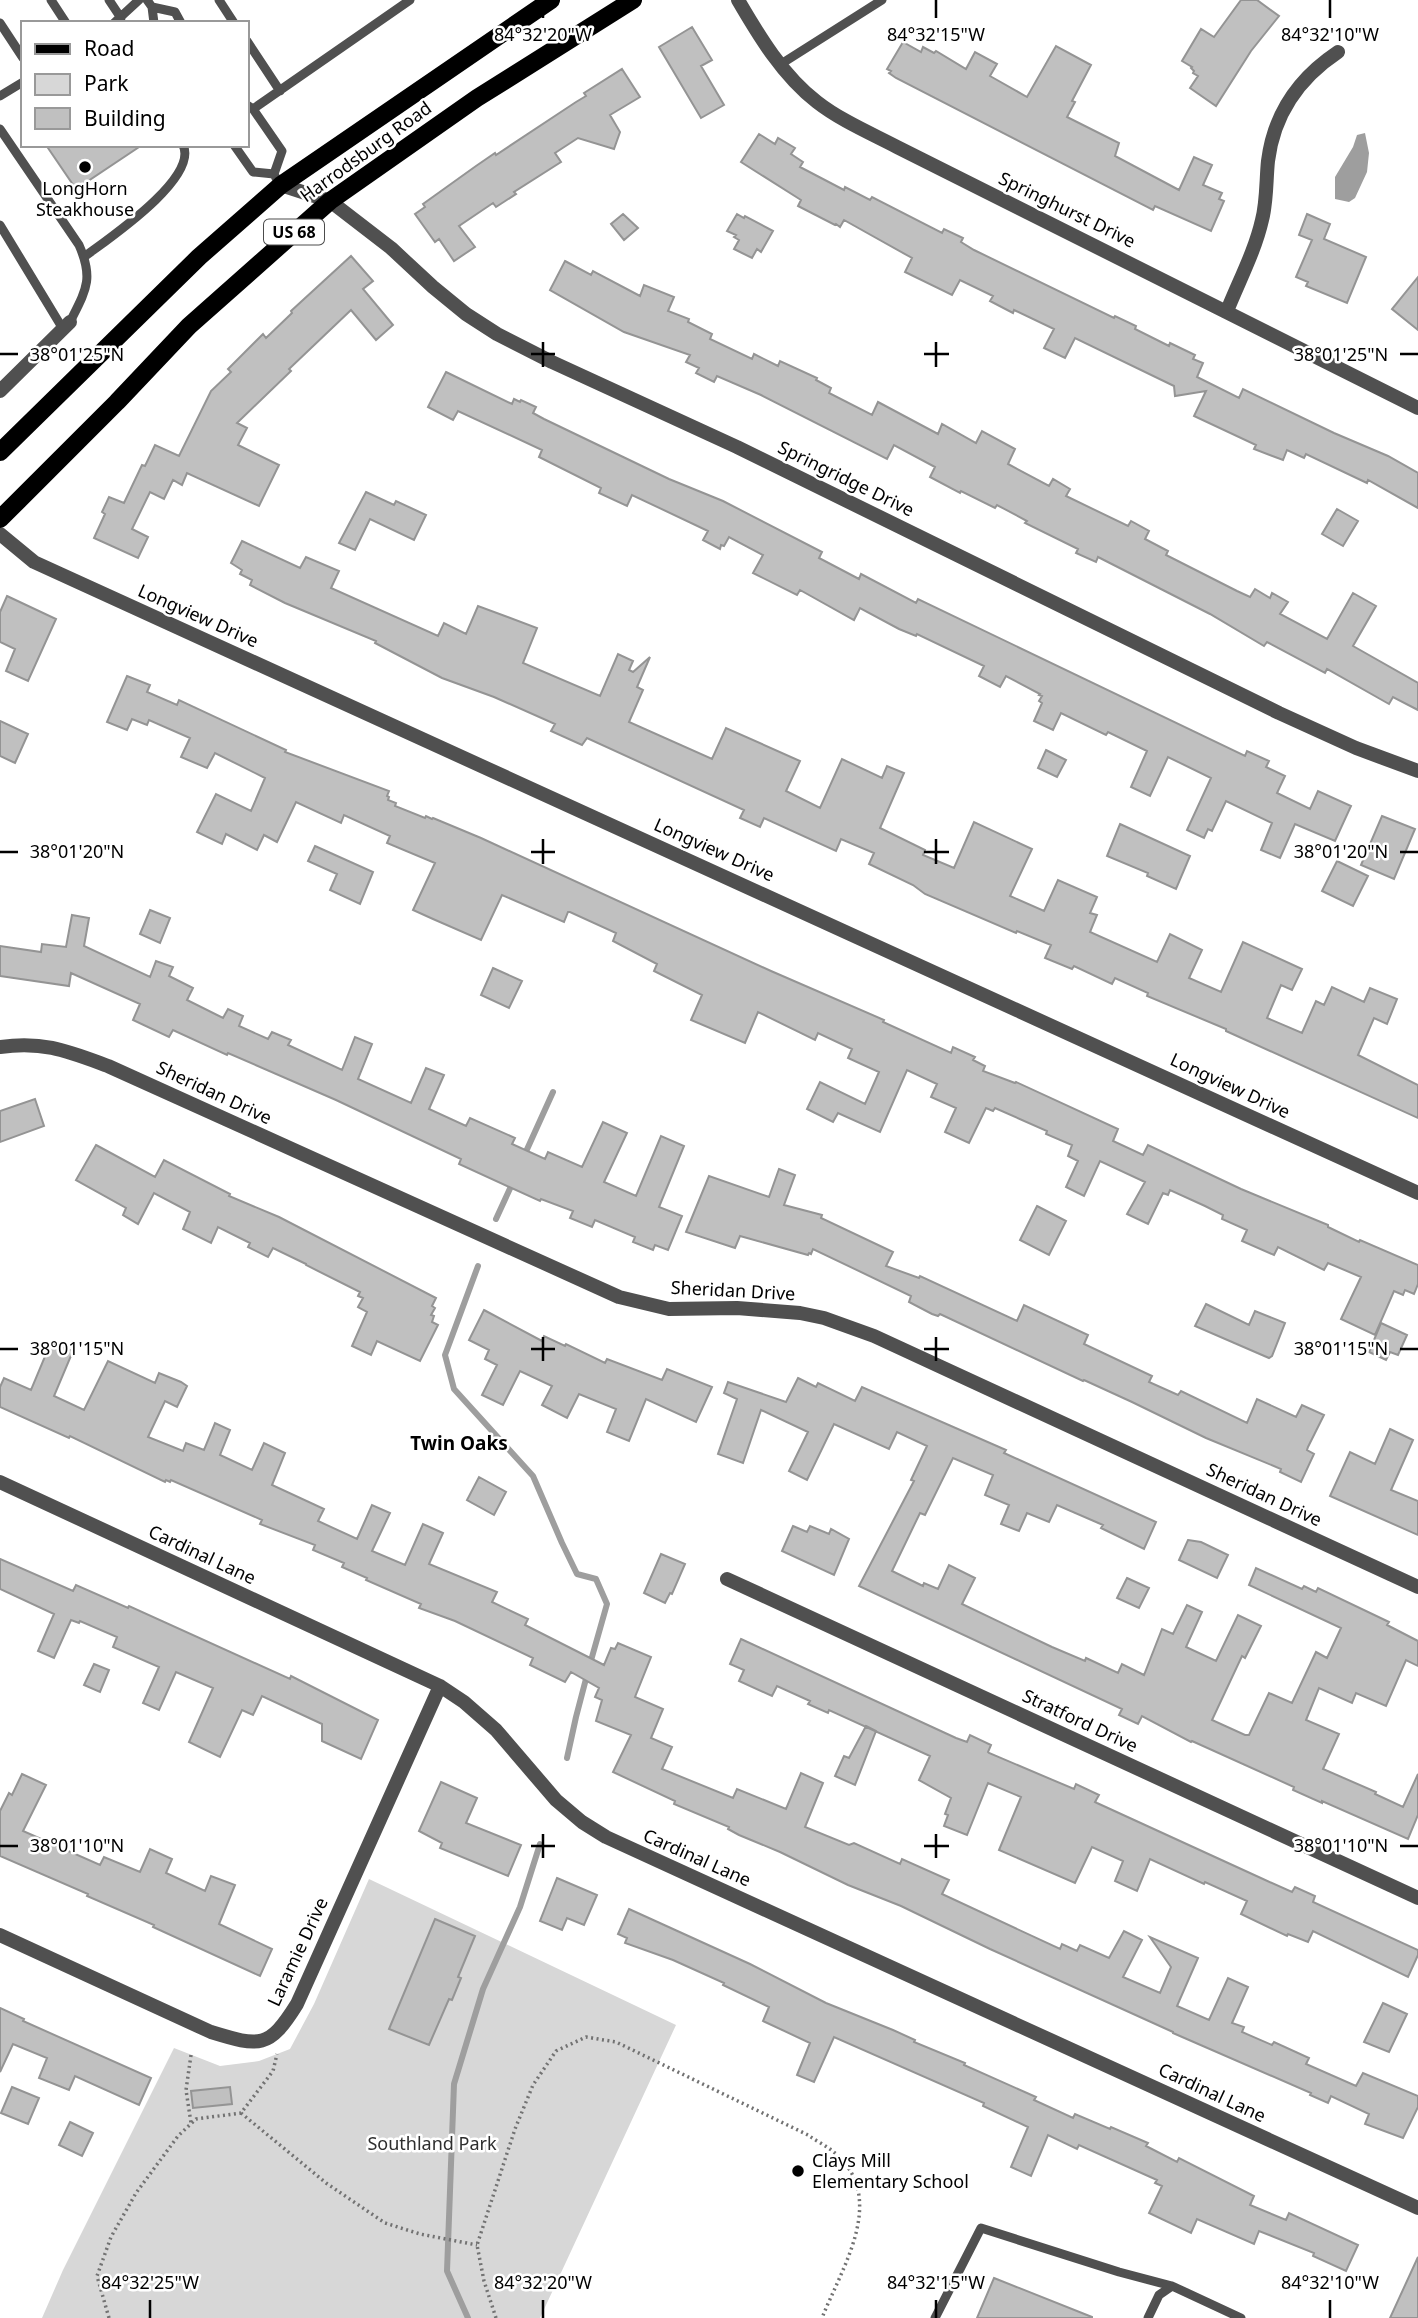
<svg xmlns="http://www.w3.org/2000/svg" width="1418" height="2318" font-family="'Noto Sans',sans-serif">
  <rect width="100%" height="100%" fill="#fff"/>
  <!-- green -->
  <path fill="#d7d7d7" d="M369 1879 676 2025 540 2318H42L63 2270 174 2048 220 2066 259 2061 290 2049 314 2004Z"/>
  <!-- water -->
  <path fill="#9e9e9e" d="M1365 133 1369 153 1367 172 1355 198 1349 202 1335 199V177L1353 147 1357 135Z"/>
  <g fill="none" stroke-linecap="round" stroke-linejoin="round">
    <!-- stream -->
    <path stroke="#9e9e9e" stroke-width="6" d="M524 1156 553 1092
      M496 1219 513 1182
      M478 1266 445 1355 454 1389 533 1476 562 1543 577 1574 596 1579 607 1604 590 1664
      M567 1758 576 1717 587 1675
      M468 2318 447 2271 454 2084 483 1989 520 1907 540 1844"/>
  </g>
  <!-- building -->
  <path fill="#c0c0c0" stroke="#949494" stroke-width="2" d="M1241 0H1257L1279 16 1251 51 1216 106 1190 88 1198 76 1193 73 1194 71 1191 68 1192 67 1182 61 1201 29 1214 37Z
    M692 27 712 60 701 66 724 105 701 118 659 47Z
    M903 42 921 52 923 47 934 53 936 51 966 69 975 52 997 64 990 76 1027 97 1056 46 1091 65 1072 101 1075 102 1067 117 1119 143 1115 156 1179 190 1194 157 1212 165 1203 185 1222 193 1219 199 1224 201 1211 231 1155 206 1153 210 896 78 889 73 891 71 887 69Z
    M622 69 640 97 610 115 620 132 614 149 578 138 555 153 561 162 514 192 516 194 496 207 493 203 459 226 475 247 454 261 439 239 435 242 415 214 425 207 423 204 476 166 495 153 496 155 576 102 586 96 584 93Z
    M759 134 775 144 778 138 795 148 791 154 803 162 800 167 844 190 845 187 870 200 872 197 942 233 944 229 963 238 961 242 974 250 1114 318 1115 316 1136 326 1135 329 1169 346 1170 343 1195 355 1193 359 1203 363 1197 377 1239 398 1243 389 1334 433 1388 456 1418 473V508L1368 480 1367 483 1306 454 1304 458 1287 450 1283 460 1254 449 1256 445 1194 416 1206 391 1175 396 1174 386 1075 338 1065 358 1044 348 1054 329 1014 310 1013 313 990 301 993 296 960 280 952 295 905 272 912 258 844 220 840 227 836 224 835 225 798 206 801 200 741 162Z
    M46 145H142L76 189Z
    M623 214 638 228 624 240 611 224Z
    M737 214 744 218 745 216 773 231 761 252 757 249 752 258 734 249 739 240 734 237 736 235 727 231Z
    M1307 214 1330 224 1324 239 1366 257 1347 303 1306 286 1308 282 1296 277 1312 240 1299 235Z
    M351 256 373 281 363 289 393 325 376 340 351 310 289 369 291 371 237 423 247 428 238 445 279 465 259 506 187 473 182 485 173 480 164 499 150 492 132 529 148 537 138 558 94 538 105 514 102 512 109 497 124 503 142 465 145 466 155 445 179 456 211 391 231 372 228 369 263 334 266 338 292 313 291 311Z
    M565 261 591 275 593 271 640 296 644 285 674 297 668 311 689 319 688 322 712 334 710 339 752 359 754 354 778 366 780 361 817 378 816 380 831 388 829 393 872 415 878 402 938 434 942 424 976 443 982 431 1015 449 1008 464 1049 486 1053 479 1070 489 1066 496 1128 526 1131 521 1149 531 1145 539 1168 551 1166 555 1237 591 1250 597 1255 589 1270 598 1272 593 1288 602 1280 614 1327 639 1353 593 1376 606 1353 646 1418 683V710L1393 697 1389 704 1327 669 1325 673 1267 642 1264 646 1210 614 1098 557 1096 562 1076 553 1078 549 1025 523 1027 521 997 505 995 508 961 491 960 493 930 477 935 467 894 445 887 459 761 395 717 376 714 382 696 373 699 368 686 362 690 355 624 332 550 290Z
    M1418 277V330L1392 309Z
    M446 372 512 404 514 399 520 402 521 400 536 407 533 413 544 419 669 479 723 501 822 552 819 558 859 579 861 574 916 603 918 599 1245 756 1247 751 1269 761 1266 767 1285 776 1277 793 1310 809 1318 791 1351 806 1335 841 1295 824 1280 858 1261 850 1272 823 1226 801 1212 831 1208 829 1204 838 1187 830 1211 778 1168 757 1150 796 1131 787 1147 751 1108 732 1106 735 1061 713 1053 730 1034 721 1042 703 1039 701 1042 696 1039 695 1040 694 1006 676 1000 687 979 676 984 666 917 634 916 636 899 629 860 608 854 620 800 590 797 595 753 573 763 555 729 537 724 546 721 545 720 549 703 540 708 531 632 495 627 506 599 493 601 488 539 457 542 450 458 411 453 420 428 407Z
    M366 492 394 505 396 501 426 515 414 540 370 519 355 550 339 543Z
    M1337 509 1358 521 1343 546 1322 534Z
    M242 541 300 568 306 557 339 571 331 588 438 636 444 623 466 634 478 606 537 628 523 663 600 696 618 654 633 661 629 670 633 672 650 657 637 687 643 690 629 722 712 759 726 728 800 761 786 791 820 808 842 759 882 778 887 766 904 773 880 828 925 850 923 855 954 868 974 822 1032 849 1010 896 1044 911 1058 880 1097 897 1090 913 1097 915 1090 932 1157 962 1170 934 1202 950 1189 978 1221 992 1243 942 1302 969 1292 990 1281 985 1267 1018 1302 1033 1316 1001 1324 1005 1332 987 1364 1002 1370 988 1397 999 1387 1024 1374 1018 1358 1055 1418 1085V1118L1226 1031V1029L1147 996 1148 993 1115 978 1112 984 1074 966 1072 969 1045 958 1051 945 1017 931 1016 933 925 894 913 885 869 864 874 853 841 839 836 851 764 818 760 827 740 818 744 810 587 738 582 745 551 731 555 724 494 697 442 678 375 643 376 641 285 603 250 585 252 580 240 574 242 570 231 563Z
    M7 596 56 619 28 681 6 671 15 649 0 642V612Z
    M127 676 150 685 147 692 177 705 179 700 286 750 285 752 389 791 387 796 389 797 388 800 396 803 395 806 425 818 426 816 432 819 433 818 481 838 771 971 884 1020 883 1022 951 1053 953 1047 975 1057 973 1060 985 1066 983 1071 1015 1083 1016 1082 1118 1129 1113 1141 1143 1155 1148 1145 1241 1189 1328 1225V1227L1359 1242 1360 1240 1418 1265V1284L1414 1294 1405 1290 1403 1295 1394 1291 1375 1335 1341 1319 1361 1277 1328 1263 1324 1270 1278 1247 1274 1255 1242 1241 1247 1230 1222 1219 1223 1215 1205 1206 1170 1190 1168 1195 1163 1193 1148 1224 1127 1214 1145 1182 1100 1161 1084 1196 1066 1187 1078 1161 1068 1156 1072 1145 1046 1134 1047 1131 995 1108 993 1111 986 1108 969 1143 945 1132 956 1108 931 1097 937 1084 907 1070 880 1132 838 1113 833 1122 807 1109 820 1082 865 1104 879 1072 848 1058 852 1049 818 1033 815 1040 758 1012 745 1043 691 1020 702 995 654 971 657 964 613 941 616 933 570 912H568L564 922 502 895 481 940 433 919 413 910 435 863 387 843 390 836 344 815 341 823 296 802 277 842 264 835 257 850 226 834 222 844 197 832 216 794 251 811 265 778 215 753 207 768 181 757 190 738 149 720 147 725 132 719 127 730 107 722Z
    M0 721 28 734 15 763 0 756Z
    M1046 750 1066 760 1057 777 1038 768Z
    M1382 816 1415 829 1394 879 1361 865Z
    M1120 824 1190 856 1176 889 1147 876 1148 873 1107 856Z
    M315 846 373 872 360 904 330 890 337 874 308 861Z
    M1337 861 1368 876 1353 906 1322 891Z
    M150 910 170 918 160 943 140 934Z
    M72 915 89 918 84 946 150 977 156 961 173 967 169 976 193 988 187 1000 223 1018 228 1009 243 1016 239 1026 268 1039 272 1032 291 1040 288 1045 342 1070 355 1037 372 1044 358 1079 411 1103 426 1068 444 1075 429 1109 466 1126 470 1118 515 1138 512 1144 545 1159 548 1152 582 1167 603 1122 627 1133 604 1182 636 1196 661 1136 684 1146 659 1207 682 1216 668 1250 655 1245 653 1250 633 1242 635 1237 595 1220 592 1227 570 1218 573 1211 541 1199 540 1201 459 1164 461 1159 336 1100 228 1053 227 1055 173 1030 169 1037 133 1020 140 1004 71 973 69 986 0 976V946L41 952 42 944 66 947Z
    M493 968 522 981 509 1008 481 995Z
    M35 1099 44 1126 0 1142V1111Z
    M96 1145 155 1177 164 1160 230 1194 229 1196 279 1217 436 1298 432 1306 435 1308 431 1315 434 1316 432 1322 438 1325 420 1361 377 1341 371 1355 352 1346 367 1312 358 1307 363 1298 358 1296 360 1292 306 1265V1264L273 1248 268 1257 248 1247 250 1243 218 1227 211 1243 183 1229 190 1212 154 1193 138 1224 123 1215 126 1208 76 1180Z
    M779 1169 795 1175 784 1205 822 1215 821 1218 893 1252 886 1266 919 1278 920 1276 1017 1321 1024 1305 1088 1335 1084 1344 1152 1376 1149 1382 1178 1395 1181 1391 1247 1423 1257 1399 1296 1417 1302 1405 1324 1415 1308 1447 1307 1450 1314 1454 1301 1482 1280 1472 1281 1469 1206 1438 1132 1402 1084 1380 1083 1381 940 1314 938 1316 932 1314 909 1302 911 1296 813 1249 811 1254 809 1253 808 1255 740 1236 735 1248 686 1232 709 1176 769 1197Z
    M1037 1206 1066 1221 1049 1255 1020 1240Z
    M1206 1304 1249 1325 1255 1311 1285 1323 1272 1356 1269 1358 1195 1326Z
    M484 1310 542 1341 544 1336 565 1346 566 1344 605 1363 607 1359 662 1380 667 1369 712 1387 696 1422 646 1399 629 1441 607 1432 616 1409 579 1394 567 1418 542 1405 552 1386 520 1371 503 1405 482 1395 497 1365 485 1359 489 1350 469 1340Z
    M1381 1323 1407 1335 1398 1355 1390 1352 1386 1360 1369 1352Z
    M51 1342 73 1351 54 1396 84 1410 108 1361 155 1383 159 1373 181 1382 187 1386 177 1407 165 1401 148 1437 183 1451 186 1443 204 1450 215 1423 230 1430 220 1455 252 1470 264 1443 285 1453 272 1485 324 1509 318 1521 357 1539 372 1505 390 1513 372 1551 405 1565 423 1524 443 1533 429 1564 497 1592 492 1602 528 1619 525 1625 604 1665 611 1648 615 1649 618 1643 651 1657 635 1697 663 1709 651 1738 672 1747 662 1769 733 1798 737 1789 786 1809 801 1773 823 1783 805 1827 849 1845 854 1843 900 1864 902 1859 949 1880 942 1894 1060 1949 1062 1944 1077 1951 1080 1945 1109 1958 1124 1931 1142 1940 1123 1977 1160 1993 1171 1967 1150 1937 1198 1958 1177 2006 1209 2020 1228 1978 1248 1987 1232 2023 1244 2027 1242 2032 1272 2045 1274 2042 1309 2058 1306 2064 1356 2086 1363 2073 1418 2096V2107L1403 2138 1365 2124 1369 2114 1331 2096 1328 2103 1310 2095 1311 2093 1173 2033V2032L990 1949 901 1906 848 1885 780 1852 739 1835 728 1829 729 1827 674 1804 675 1801 613 1772 631 1735 596 1721 602 1700 595 1697 599 1688 571 1672 565 1682 530 1665 533 1658 455 1621 419 1608 421 1604 366 1580 367 1578 342 1567 344 1563 313 1550 315 1545 260 1524 262 1520 171 1480 170 1482 166 1480 165 1482 70 1436 69 1438 0 1407V1387L4 1378 31 1390Z
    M798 1378 816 1387 818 1383 855 1401 862 1387 1006 1450 1004 1453 1156 1522 1144 1549 1101 1528 1103 1525 1057 1505 1049 1522 1027 1513 1019 1531 1001 1524 1009 1505 985 1495 993 1475 953 1458 925 1515 920 1513 892 1571 923 1586 924 1583 938 1589 949 1565 975 1578 962 1604 1052 1647 1085 1661 1086 1658 1118 1673 1122 1664 1144 1675 1162 1629 1173 1634 1187 1605 1202 1612 1186 1647 1216 1661 1238 1615 1261 1626 1245 1658 1242 1656 1212 1720 1245 1735H1249L1269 1693 1292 1703 1316 1652 1327 1658 1341 1628 1249 1585 1256 1568 1302 1589 1304 1586 1316 1592 1318 1588 1389 1622 1387 1625 1418 1641V1666L1406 1660 1386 1706 1356 1693 1352 1703 1319 1688 1306 1720 1339 1734 1323 1769 1376 1792 1375 1794 1403 1807 1418 1774V1815L1408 1839 1322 1801V1803L1293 1790 1294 1787 1192 1741 1191 1742 1142 1716 1138 1724 1119 1715 1122 1709 859 1586 914 1481 911 1480 927 1446 897 1432 889 1449 834 1424 807 1480 789 1471 808 1432 761 1410 743 1463 718 1454 737 1399 724 1393 728 1382 786 1402Z
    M1390 1429 1413 1440 1391 1490 1418 1501V1535L1330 1496 1350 1452 1375 1464Z
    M479 1477 506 1492 494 1515 467 1500Z
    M793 1526 807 1532 810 1526 829 1534 831 1529 849 1539 834 1575 782 1551Z
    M1188 1540 1201 1542 1228 1555 1217 1578 1179 1560Z
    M661 1554 685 1564 672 1594 670 1593 665 1603 644 1593Z
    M0 1559 73 1591 76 1585 128 1608 129 1606 290 1679 291 1676 378 1720 361 1759 322 1741V1724L262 1696 253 1715 242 1710 220 1757 189 1742 213 1688 176 1672 159 1710 143 1703 159 1667 113 1647 117 1637 80 1621 79 1623 71 1620 54 1658 38 1651 54 1614 0 1589Z
    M1127 1578 1149 1588 1139 1608 1117 1598Z
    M741 1639 956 1738 967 1742 970 1735 991 1745 988 1752 989 1753 1074 1789 1076 1784 1099 1795 1095 1802 1097 1803 1263 1879 1292 1892 1295 1887 1315 1896 1313 1902 1418 1950V1955L1408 1977 1313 1931 1308 1942 1288 1934 1287 1936 1241 1914 1247 1901 1205 1882 1204 1884 1150 1859 1137 1891 1115 1881 1123 1861 1092 1847 1075 1883 999 1850 1021 1797 988 1783 967 1835 944 1826 948 1815 945 1814 951 1798 919 1780 930 1756 829 1710 828 1713 808 1704 810 1701 777 1686 772 1696 739 1681 744 1670 730 1664Z
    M94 1664 109 1670 100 1692 84 1685Z
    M866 1726 876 1731 855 1785 835 1776 844 1756 849 1758Z
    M22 1774 46 1785 23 1831 100 1865 104 1857 140 1872 150 1849 172 1859 166 1873 205 1891 211 1876 235 1885 219 1924 272 1949 260 1976 153 1927 154 1925 87 1896 88 1894 0 1856V1811L9 1793 12 1795Z
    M441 1782 477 1798 466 1823 521 1845 508 1876 440 1848 442 1843 419 1831Z
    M557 1878 597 1895 584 1925 567 1918 562 1930 540 1921Z
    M629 1909 750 1964 826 2003 893 2030 915 2040 914 2042 965 2063 964 2065 1036 2097 1034 2100 1073 2118 1075 2114 1110 2129 1111 2127 1148 2143 1146 2146 1177 2162 1179 2158 1254 2196 1250 2205 1286 2220 1289 2213 1358 2245 1346 2271 1313 2256 1314 2253 1259 2231 1254 2244 1197 2219 1191 2233 1149 2213 1162 2186 1155 2183 1157 2180 1079 2145 1077 2149 1048 2135 1031 2176 1011 2167 1028 2127 983 2106 984 2103 834 2037 814 2082 797 2075 810 2043 763 2021 769 2007 723 1985 724 1983 673 1960 625 1943 627 1938 618 1934Z
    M435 1919 475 1936 458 1977 461 1978 452 2000 449 1999 429 2045 389 2029Z
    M1383 2003 1407 2014 1389 2052 1364 2042Z
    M0 2008 24 2019 23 2021 151 2078 139 2105 75 2076 69 2090 39 2078 47 2058 13 2044 0 2072Z
    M12 2087 39 2098 28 2124 1 2113Z
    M230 2087 232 2104 193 2108 191 2091Z
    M70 2122 93 2133 82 2156 59 2145Z
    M1418 2257V2318H1390Z
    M994 2278 1092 2317V2318H977Z"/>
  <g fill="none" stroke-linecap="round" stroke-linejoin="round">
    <!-- path -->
    <path stroke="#727272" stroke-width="3.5" stroke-dasharray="2 3.5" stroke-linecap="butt" d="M191 2055 186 2090 191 2123
      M241 2113 326 2183 385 2223 420 2234 477 2245
      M109 2318 97 2276 111 2237 136 2193 178 2136 196 2119 241 2113 273 2071 277 2054
      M496 2318 484 2281 477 2245 515 2129 533 2085 556 2051 586 2037 616 2042 808 2135C816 2141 827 2146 835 2153 888 2199 842 2267 822 2318"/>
    <!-- lane -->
    <path stroke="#505050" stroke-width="9" d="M51 0 66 23
      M109 0 121 18
      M147 0 152 7 154 23
      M219 0 234 23
      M152 7 175 12 181 23
      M0 23 23 58
      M114 23 139 0
      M247 41 280 91
      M781 64 882 0
      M0 96 23 82
      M247 105 253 109 282 151 274 174
      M253 109 410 0
      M0 129 79 245C94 279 86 290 70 322
      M234 145 253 172 274 174 276 178
      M0 225 63 329
      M84 257C108 239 199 178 183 145
      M935 2318 981 2228 1119 2272 1172 2286 1241 2318
      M1148 2318 1159 2295 1172 2286"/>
    <!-- street -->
    <path stroke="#505050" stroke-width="14" d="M738 0C759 36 783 76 817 102 840 120 870 133 897 147L1418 408
      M281 185 330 201 391 248 433 287 466 314 497 334 552 362 737 447 1279 713 1356 748 1418 771
      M1227 311C1239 281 1255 251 1262 220 1267 201 1266 180 1268 161 1274 113 1299 78 1338 52
      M0 391 70 322
      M0 534 34 562 1418 1193
      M0 1047C44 1041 67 1051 108 1066L619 1297 669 1309 737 1308 800 1313 824 1318 874 1336 1418 1587
      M0 1482 440 1686 464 1702 496 1730 556 1800 582 1822 606 1837 1418 2208
      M727 1579 1418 1898
      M0 1935 211 2032C260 2047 269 2049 297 2004L440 1686"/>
    <!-- primary -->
    <path stroke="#000" stroke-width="18" d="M0 452 199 257 281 185 551 0
      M0 519 117 402 189 326 330 201 477 98 633 0"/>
  </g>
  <!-- ticks -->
  <path fill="none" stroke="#000" stroke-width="2.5" d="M543 0V18M936 0V18M1330 0V18M543 342V367M936 342V367M0 354H18M531 354H555M924 354H949M1400 354H1418M543 839V864M936 839V864M0 852H18M531 852H555M924 852H949M1400 852H1418M543 1337V1361M936 1337V1361M0 1349H18M531 1349H555M924 1349H949M1400 1349H1418M543 1834V1858M936 1834V1858M0 1846H18M531 1846H555M924 1846H949M1400 1846H1418M150 2300V2318M543 2300V2318M936 2300V2318M1330 2300V2318"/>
  <!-- markers -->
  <g fill="#000" stroke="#fff" stroke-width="2.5">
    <circle cx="85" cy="167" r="7"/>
    <circle cx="798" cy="2171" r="7"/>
  </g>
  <g text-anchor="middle" stroke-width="5" stroke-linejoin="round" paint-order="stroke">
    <!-- shield labels -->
    <rect fill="#fff" stroke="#4c4c4c" stroke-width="2" x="264" y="219.5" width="60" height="25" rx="5"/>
    <g font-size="16" font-weight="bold" fill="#000">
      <text x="294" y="238">US 68</text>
    </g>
    <!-- street labels -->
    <g font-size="18" fill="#000" stroke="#fff">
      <text transform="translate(366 152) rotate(-36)" y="6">Harrodsburg Road</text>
      <text transform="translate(1067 210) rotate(26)" y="6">Springhurst Drive</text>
      <text transform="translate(846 479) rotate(26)" y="6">Springridge Drive</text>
      <text transform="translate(198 616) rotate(24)" y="6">Longview Drive</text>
      <text transform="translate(714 850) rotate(24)" y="6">Longview Drive</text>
      <text transform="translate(1230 1086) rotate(25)" y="6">Longview Drive</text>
      <text transform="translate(214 1093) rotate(25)" y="6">Sheridan Drive</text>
      <text transform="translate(733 1291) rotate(3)" y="6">Sheridan Drive</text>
      <text transform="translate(1264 1495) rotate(25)" y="6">Sheridan Drive</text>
      <text transform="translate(202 1555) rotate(25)" y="6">Cardinal Lane</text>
      <text transform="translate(1080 1721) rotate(25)" y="6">Stratford Drive</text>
      <text transform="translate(697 1858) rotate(24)" y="6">Cardinal Lane</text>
      <text transform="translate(298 1952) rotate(-65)" y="6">Laramie Drive</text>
      <text transform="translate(1212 2093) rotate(25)" y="6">Cardinal Lane</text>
    </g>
    <!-- poi labels -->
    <g font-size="18" fill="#000" stroke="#fff">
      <text x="85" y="195">LongHorn<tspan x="85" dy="21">Steakhouse</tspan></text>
      <text x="812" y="2167" text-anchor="start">Clays Mill<tspan x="812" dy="21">Elementary School</tspan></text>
    </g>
    <!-- park labels -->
    <g font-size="18" fill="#2e2e2e" stroke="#fff">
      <text x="432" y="2150">Southland Park</text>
    </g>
    <!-- neighbourhood labels -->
    <g font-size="19" font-weight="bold" fill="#000" stroke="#fff">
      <text x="459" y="1450">Twin Oaks</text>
    </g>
  </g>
  <g font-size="18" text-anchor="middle" fill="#000" stroke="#fff" stroke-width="5" stroke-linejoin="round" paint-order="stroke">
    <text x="543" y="41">84°32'20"W</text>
    <text x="936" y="41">84°32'15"W</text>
    <text x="1330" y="41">84°32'10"W</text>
    <text x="77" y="361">38°01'25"N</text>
    <text x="1341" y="361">38°01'25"N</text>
    <text x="77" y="858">38°01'20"N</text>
    <text x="1341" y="858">38°01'20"N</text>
    <text x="77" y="1355">38°01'15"N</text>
    <text x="1341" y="1355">38°01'15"N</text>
    <text x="77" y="1852">38°01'10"N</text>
    <text x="1341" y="1852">38°01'10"N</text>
    <text x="150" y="2289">84°32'25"W</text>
    <text x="543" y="2289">84°32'20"W</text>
    <text x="936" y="2289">84°32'15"W</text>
    <text x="1330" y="2289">84°32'10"W</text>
  </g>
  <!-- legend -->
  <rect x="21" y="21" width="228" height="126" fill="#ffffff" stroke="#999999" stroke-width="2"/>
  <rect x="35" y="44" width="35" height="10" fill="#000000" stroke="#999999" stroke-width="2"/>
  <text x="84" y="56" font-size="21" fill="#000000">Road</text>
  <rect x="35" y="74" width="35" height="21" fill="#d7d7d7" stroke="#999999" stroke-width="2"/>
  <text x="84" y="91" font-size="21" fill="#000000">Park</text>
  <rect x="35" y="108" width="35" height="21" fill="#c0c0c0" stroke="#999999" stroke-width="2"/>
  <text x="84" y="126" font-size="21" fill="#000000">Building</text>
</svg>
